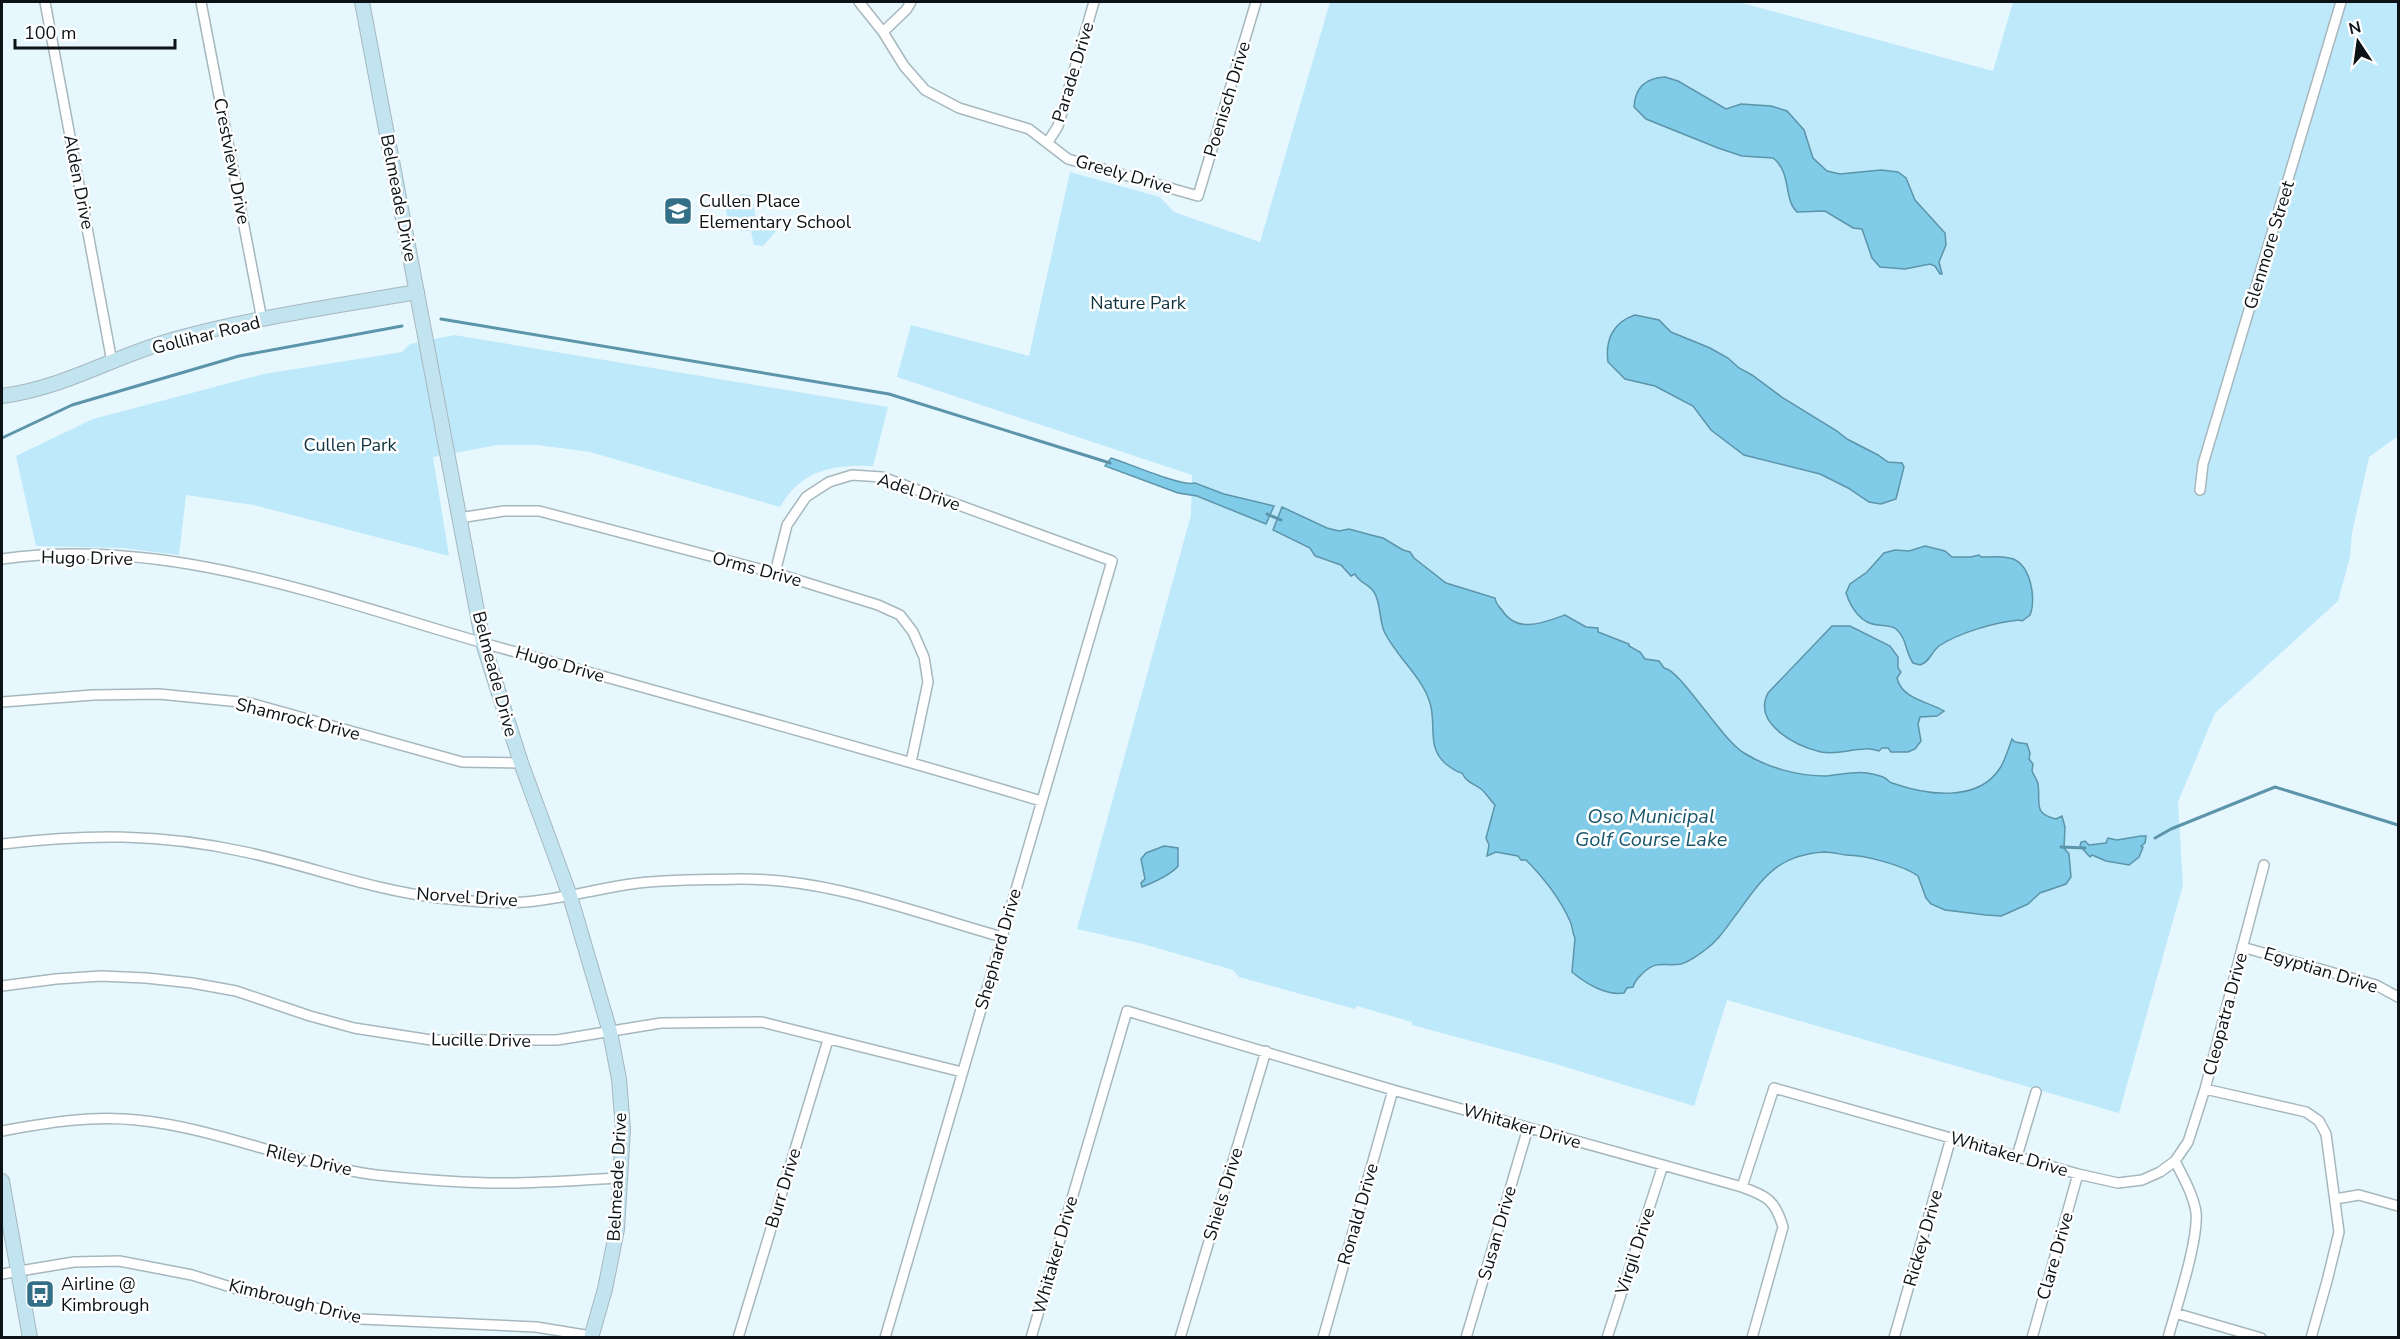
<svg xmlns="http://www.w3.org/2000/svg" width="2400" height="1339" font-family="'Nunito Sans',sans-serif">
  <rect width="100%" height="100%" fill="#e6f7fe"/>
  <!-- green -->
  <path fill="#bee9fb" d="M1330 2H1738L1993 71 2013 2H2398V436L2369 457 2352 533 2350 557 2338 601 2215 713 2178 802 2183 885 2119 1113 1727 1000 1694 1106 1549 1062 1412 1025V1022L1357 1006 1355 1009 1239 977 1233 970 1143 944 1077 929 1191 515 1192 475 897 377 911 325 1029 356 1070 172 1160 197 1174 212 1260 242Z
    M741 194 751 195 756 217 761 221 772 219 777 222V230L763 246 754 245 751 231H740L739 222 727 217 726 209Z
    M454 335 888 407 873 466C833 464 801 470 780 507L590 452 538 445H497L433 457 449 556 254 505 186 495 179 555 122 548 36 546 16 456 93 419 264 374 402 352 410 344Z"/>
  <!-- water -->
  <path fill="#7fcbe8" stroke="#5c94a9" stroke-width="1.5" d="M1665 77 1678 81 1726 109 1741 104 1771 106 1787 111 1804 130 1813 158 1827 171 1840 174 1881 170 1898 172 1906 178 1915 200 1945 233 1946 245 1939 262 1942 274H1940L1935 266 1930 264 1905 269 1880 267 1872 258 1862 229 1853 228 1825 211 1797 212C1783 199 1792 172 1773 158L1742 156 1718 148 1646 119 1634 107C1635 88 1645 78 1665 77Z
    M1635 315 1659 320 1671 332 1710 348 1728 358 1739 368 1752 375 1783 398 1837 431 1847 439 1878 455 1888 462 1902 463 1904 467 1896 499 1881 504 1869 502 1848 488 1820 474 1744 455 1711 430 1693 406 1655 386 1625 379 1608 362C1605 340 1613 322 1635 315Z
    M1111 458C1128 463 1182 487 1195 483L1224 494 1274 506 1266 524 1197 496 1178 493 1105 466Z
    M1282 507 1327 528 1339 531 1349 529 1371 535 1383 538 1403 550 1410 552 1414 558 1446 583 1495 598C1496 605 1498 605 1502 610 1517 634 1543 623 1565 615L1586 627 1598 628V632L1629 644V646L1640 652 1645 659 1659 661 1664 668C1680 669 1721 739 1744 753 1768 768 1798 776 1826 776 1840 775 1854 771 1867 773 1873 774 1881 776 1885 778 1887 779 1889 782 1892 783 1926 795 1978 803 2000 768 2004 763 2009 747 2012 739L2015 742 2027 744 2030 753 2029 759 2033 764 2032 771C2034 776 2037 779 2038 784 2041 803 2032 813 2056 819L2062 816 2065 827 2064 848 2069 854 2071 877 2066 884 2040 893 2028 904 2008 913 2001 916 1986 915 1945 910 1931 904 1926 898 1918 876C1903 865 1864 855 1846 855 1839 854 1831 852 1824 852 1777 855 1763 878 1738 912 1727 926 1720 939 1705 950 1698 955 1689 962 1681 964 1664 967 1658 959 1643 973 1638 978 1635 980 1633 987L1627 988 1624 993C1606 996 1585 983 1572 972L1575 938C1572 933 1573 927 1570 921 1560 899 1543 877 1526 860H1521L1518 856 1496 852 1487 856 1489 845 1486 838 1495 805C1490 800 1486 793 1481 789 1473 783 1467 783 1462 773 1456 772 1451 768 1446 764 1425 746 1438 723 1429 700 1421 676 1395 655 1384 631 1379 619 1381 603 1374 592 1368 583 1359 583 1355 574L1351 576 1341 565 1315 556 1310 548 1273 530Z
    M1925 546 1945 551 1952 557H1971L1979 555 1981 557C1990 557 2001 556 2009 558 2030 561 2037 598 2030 615L2022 621 2019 620C1996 622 1958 633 1939 646 1930 653 1931 661 1920 665L1913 663C1905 652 1907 638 1896 629 1890 625 1885 626 1878 625 1861 624 1851 608 1846 593L1850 584 1867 572 1884 553 1895 550 1909 551Z
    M1832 626H1850L1890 646 1898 657V668L1901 672 1897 678C1902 699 1927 701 1944 711L1937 716 1920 717 1918 724 1921 741 1915 749 1908 752H1891L1888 748H1882L1879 751C1875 750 1870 748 1865 749 1850 749 1838 755 1821 752 1796 746 1752 724 1768 693Z
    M2141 836H2146L2145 843 2141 846 2143 847 2139 857 2129 865 2106 861 2092 855 2090 857 2080 846 2081 842 2085 841 2089 845 2106 843 2108 838 2117 840Z
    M1164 846 1178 848V866C1171 875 1152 883 1142 887L1141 883 1145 879 1141 859 1146 853Z"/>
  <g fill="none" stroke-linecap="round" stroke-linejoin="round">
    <!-- stream -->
    <path stroke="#5c94a9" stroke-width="3" d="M441 319 889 394 1110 463
      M2 438 72 405 239 356 402 326
      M1267 514 1281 520
      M2155 838 2171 829 2275 787 2398 825
      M2061 847 2085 848"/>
    <!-- street casing -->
    <g stroke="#a7b7be" stroke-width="12">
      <path id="street" d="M45 2 112 362
        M201 2 262 320
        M859 2 883 32 904 66 925 90 959 108 1029 129 1068 159 1198 196 1256 2
        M883 32 906 10 911 2
        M1048 142 1058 126 1094 2
        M2200 490 2203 464 2341 2
        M459 518 504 511H539L775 573 878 605 900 615 913 632 924 657 928 682 911 762
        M2 559C173 535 340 603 501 648 681 698 862 747 1041 801
        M775 573 787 525 806 497 829 482 852 475 882 477 1112 561 885 1338
        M2 702 93 695 159 694 250 703 462 762 521 763
        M2 844C87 834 160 833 245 852 311 866 371 890 439 898 467 901 497 904 525 902 561 899 596 889 631 884 665 879 704 880 738 879 829 878 916 913 1002 937
        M2242 947 2376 985 2398 997
        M2 986 56 979 101 976 146 978 192 983 236 991 310 1016 354 1028 431 1040H557L661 1023 762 1022 962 1072
        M2205 1089 2306 1112 2319 1121 2326 1134 2339 1232 2327 1281 2311 1338
        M2 1131C45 1123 92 1115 137 1120 218 1128 294 1164 376 1175 413 1179 452 1182 489 1183 533 1184 577 1180 621 1178
        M2017 1156 2036 1092
        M1742 1187 1774 1088 2078 1174 2118 1183 2142 1180 2160 1172 2175 1161 2188 1142 2205 1089 2264 865
        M2335 1199 2359 1195 2398 1206
        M2 1274 74 1262 119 1261 192 1275 237 1289 361 1319 536 1327 591 1336
        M2175 1313 2261 1338
        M738 1338 828 1040
        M1031 1338 1127 1011 1393 1090 1742 1187C1767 1196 1775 1200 1783 1227L1752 1338
        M1180 1338 1266 1051
        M1323 1338 1393 1090
        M1466 1338 1528 1128
        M1607 1338 1663 1165
        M1894 1338 1951 1138
        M2032 1338 2078 1174
        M2168 1338C2176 1308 2199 1240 2196 1212 2193 1194 2183 1177 2175 1161"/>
    </g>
    <!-- secondary casing -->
    <g stroke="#a7b7be" stroke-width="16">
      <path id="secondary" d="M362 2 483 643 521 763 570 896 610 1032 619 1079 623 1129 617 1229 605 1289 591 1338
        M2 396C65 388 118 354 179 338 257 317 337 306 417 292
        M2 1181 30 1338"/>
    </g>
    <!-- street -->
    <use href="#street" stroke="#fff" stroke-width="9"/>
    <!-- secondary -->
    <use href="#secondary" stroke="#c2e4f0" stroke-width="14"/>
  </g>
  <!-- icons -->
  <defs>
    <g id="school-square" transform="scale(1.5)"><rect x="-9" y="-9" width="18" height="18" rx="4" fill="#337087" stroke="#fff"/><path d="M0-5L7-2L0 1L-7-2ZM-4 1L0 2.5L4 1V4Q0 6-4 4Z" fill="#fff"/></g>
    <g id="bus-square" transform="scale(1.5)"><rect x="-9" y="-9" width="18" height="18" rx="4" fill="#337087" stroke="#fff"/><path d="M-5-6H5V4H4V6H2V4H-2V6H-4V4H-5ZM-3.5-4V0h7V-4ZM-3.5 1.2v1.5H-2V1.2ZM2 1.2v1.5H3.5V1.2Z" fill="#fff"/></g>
  </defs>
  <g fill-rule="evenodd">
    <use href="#school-square" x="678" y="211"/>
    <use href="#bus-square" x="40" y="1294"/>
  </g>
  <g text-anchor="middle" stroke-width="5" stroke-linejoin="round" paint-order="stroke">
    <!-- street labels -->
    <g font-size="18" fill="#0c1215" stroke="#fff">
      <text transform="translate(1073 72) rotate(-73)" y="6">Parade Drive</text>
      <text transform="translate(1227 99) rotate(-73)" y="6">Poenisch Drive</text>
      <text transform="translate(232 161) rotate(79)" y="6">Crestview Drive</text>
      <text transform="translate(1124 174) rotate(16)" y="6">Greely Drive</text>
      <text transform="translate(79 182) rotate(79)" y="6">Alden Drive</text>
      <text transform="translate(399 198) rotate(79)" y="6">Belmeade Drive</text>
      <text transform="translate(2269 245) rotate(-73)" y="6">Glenmore Street</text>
      <text transform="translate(206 335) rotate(-14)" y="6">Gollihar Road</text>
      <text transform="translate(919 492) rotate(18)" y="6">Adel Drive</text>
      <text transform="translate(87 558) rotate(1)" y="6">Hugo Drive</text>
      <text transform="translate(757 569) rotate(15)" y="6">Orms Drive</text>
      <text transform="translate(560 664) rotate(16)" y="6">Hugo Drive</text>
      <text transform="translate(495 674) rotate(75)" y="6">Belmeade Drive</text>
      <text transform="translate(298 719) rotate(14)" y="6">Shamrock Drive</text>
      <text transform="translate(467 897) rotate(4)" y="6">Norvel Drive</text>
      <text transform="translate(998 949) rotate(-74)" y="6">Shephard Drive</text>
      <text transform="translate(2321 970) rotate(17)" y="6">Egyptian Drive</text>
      <text transform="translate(2225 1014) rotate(-75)" y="6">Cleopatra Drive</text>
      <text transform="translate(481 1040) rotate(1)" y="6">Lucille Drive</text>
      <text transform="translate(1522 1126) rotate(16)" y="6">Whitaker Drive</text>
      <text transform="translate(2009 1154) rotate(16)" y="6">Whitaker Drive</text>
      <text transform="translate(309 1160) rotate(13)" y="6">Riley Drive</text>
      <text transform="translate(617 1177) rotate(-87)" y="6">Belmeade Drive</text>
      <text transform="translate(783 1188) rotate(-73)" y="6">Burr Drive</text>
      <text transform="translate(1223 1194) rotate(-73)" y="6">Shiels Drive</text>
      <text transform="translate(1358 1214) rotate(-74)" y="6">Ronald Drive</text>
      <text transform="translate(1497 1233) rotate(-74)" y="6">Susan Drive</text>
      <text transform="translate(1923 1238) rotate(-74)" y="6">Rickey Drive</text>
      <text transform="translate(1635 1251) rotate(-72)" y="6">Virgil Drive</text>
      <text transform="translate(1055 1255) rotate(-74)" y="6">Whitaker Drive</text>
      <text transform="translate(2055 1256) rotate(-74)" y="6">Clare Drive</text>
      <text transform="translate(295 1301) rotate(14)" y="6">Kimbrough Drive</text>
    </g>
    <!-- poi labels -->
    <g font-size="18" fill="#0c1215" stroke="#fff" text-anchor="start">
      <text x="699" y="207">Cullen Place<tspan x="699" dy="21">Elementary School</tspan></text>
      <text x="61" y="1290">Airline @<tspan x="61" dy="21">Kimbrough</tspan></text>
    </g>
    <!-- park labels -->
    <g font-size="18" fill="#0f3340" stroke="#fff">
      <text x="1138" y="309">Nature Park</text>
      <text x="350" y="451">Cullen Park</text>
    </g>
    <!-- water labels -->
    <g font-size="20" font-style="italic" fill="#18566a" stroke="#fff">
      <text x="1651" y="823">Oso Municipal<tspan x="1651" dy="23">Golf Course Lake</tspan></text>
    </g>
  </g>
  <!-- border -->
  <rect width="2400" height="1339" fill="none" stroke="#0c1215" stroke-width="6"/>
  <!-- north arrow -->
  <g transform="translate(2358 42) rotate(347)" stroke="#ffffff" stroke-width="4.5" paint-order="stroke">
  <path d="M0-4.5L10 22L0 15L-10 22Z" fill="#0c1215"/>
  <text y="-9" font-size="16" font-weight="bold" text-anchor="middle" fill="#0c1215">N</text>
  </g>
  <!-- scale -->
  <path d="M15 39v9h160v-9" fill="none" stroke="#0c1215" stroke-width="3"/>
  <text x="24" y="39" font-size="18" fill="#0c1215" stroke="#ffffff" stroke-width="4.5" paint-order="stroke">100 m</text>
</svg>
